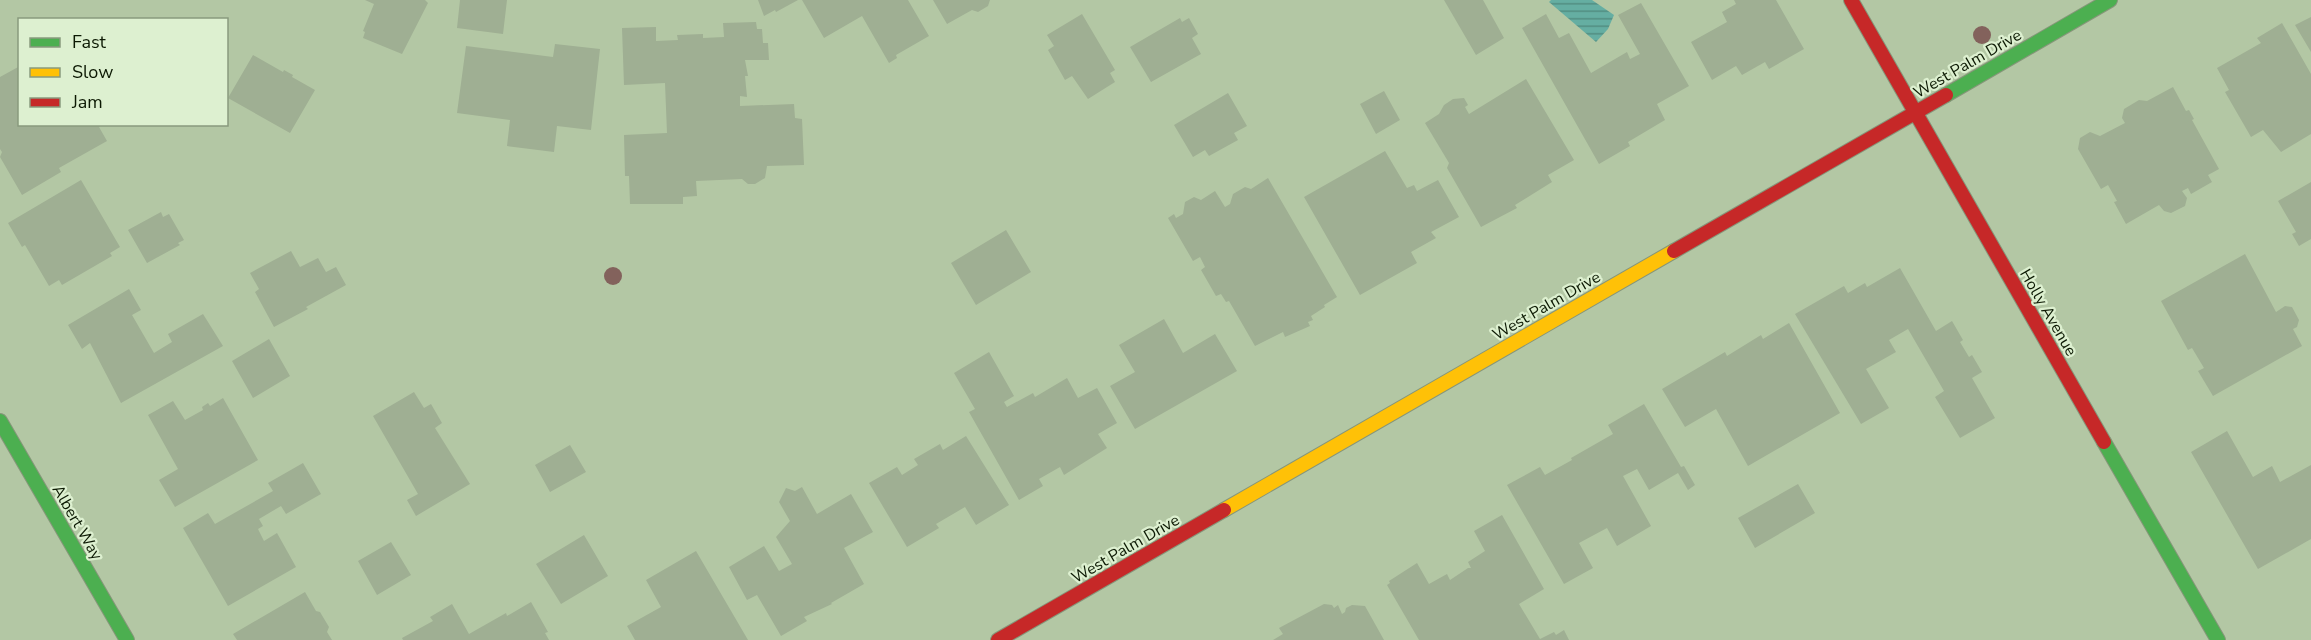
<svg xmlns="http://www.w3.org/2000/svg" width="2311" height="640" font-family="'Nunito Sans',sans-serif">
  <defs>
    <pattern id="water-rules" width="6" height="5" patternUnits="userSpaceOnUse" patternTransform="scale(1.5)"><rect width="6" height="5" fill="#65aea2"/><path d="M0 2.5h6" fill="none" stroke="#528d82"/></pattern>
  </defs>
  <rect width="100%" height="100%" fill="#b3c7a4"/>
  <!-- water -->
  <path fill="url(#water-rules)" d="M1551 0H1592L1614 15 1608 29 1596 42 1549 2Z"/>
  <!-- building -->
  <path fill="#9faf93" d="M365 0H425L428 3 402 54 363 38 365 32 363 31 374 4Z
    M460 0H507L503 34 457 28Z
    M758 0H798L776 12 775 10 764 16Z
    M802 0H908L929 36 896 55 897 58 889 63 862 16 824 38Z
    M933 0H990L988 6 978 12 972 10 947 24Z
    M1444 0H1483L1504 38 1476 55Z
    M1734 0H1776L1804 49 1769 69 1765 62 1742 75 1736 66 1712 80 1691 42 1727 22 1722 12 1736 4Z
    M1641 3 1689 86 1657 104 1665 120 1628 142 1630 146 1599 164 1522 28 1546 14 1559 38 1569 33 1591 73 1627 52 1630 59 1640 54 1618 15Z
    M1082 14 1115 70 1110 73 1115 82 1088 99 1072 76 1065 80 1048 50 1054 46 1047 35Z
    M2311 17V52L2295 25Z
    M1180 18 1182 22 1189 18 1198 34 1192 38 1201 54 1151 82 1130 47Z
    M756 22 757 29H762L763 43H768L769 60H745L748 76H745L747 97 740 96V106L794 104 795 118 802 119 804 165 767 166 765 178 755 184H748L742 179 696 181 697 196 683 197V204H630L629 176H625L624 135 667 133 665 83 624 85 622 28 656 27V41L678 40 677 35 703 34V38L724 37 723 23Z
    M2282 23 2311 74V134L2281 152 2263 130 2251 137 2225 92 2229 90 2217 68 2261 43 2257 38Z
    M555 44 600 49 591 130 557 126 554 152 507 146 510 120 457 113 466 46 553 57Z
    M253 55 283 72 284 70 293 75 292 77 315 90 290 133 228 98Z
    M20 66V124H103L99 127 107 141 59 168 61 172 22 195 0 157 2 152 0 149V77Z
    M1526 79 1574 160 1548 175 1552 182 1515 205 1517 208 1481 227 1447 168 1449 163 1425 123 1439 114 1444 105 1453 99 1464 98 1468 105 1465 107 1469 114Z
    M2173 87 2186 111 2189 110 2194 119 2192 120 2219 169 2208 175 2212 182 2191 194 2188 188 2182 191 2187 198 2185 206 2171 213 2164 211 2159 205 2126 224 2114 202 2117 201 2108 185 2101 189 2078 149 2080 138 2090 132 2100 136 2125 123 2122 118 2124 109 2139 100 2147 101Z
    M1384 91 1400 120 1376 134 1360 104Z
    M1228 93 1247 126 1234 133 1238 140 1209 156 1205 150 1193 157 1174 125Z
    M1385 151 1407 188 1414 185 1417 191 1438 180 1459 217 1431 232 1436 238 1411 252 1417 263 1360 295 1304 197Z
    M1268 178 1337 297 1324 305 1325 307 1311 316 1313 320 1308 322 1310 326 1285 337 1283 332 1255 346 1229 301 1226 302 1221 294 1216 296 1201 270 1205 267 1200 257 1193 261 1168 218 1174 214 1176 218 1183 214 1185 202 1194 197 1201 200 1215 191 1225 207 1230 204 1233 194 1245 187 1251 189Z
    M81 180 120 247 110 253 112 256 62 285 59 280 49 286 25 245 22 247 8 223Z
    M2311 182V239L2299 246 2292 234 2296 232 2278 201Z
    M161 212 163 217 169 214 184 240 178 243 180 245 147 263 128 230Z
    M1006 230 1031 272 976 305 951 263Z
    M291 251 300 267 318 258 326 272 336 267 346 285 306 307 308 309 274 327 255 292 259 289 250 273Z
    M2245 254 2276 312 2285 306 2292 307 2299 320 2297 327 2293 329 2302 346 2213 396 2198 371 2204 368 2192 348 2188 350 2161 301Z
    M1900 268 1936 331 1952 321 1963 340 1960 342 1969 357 1972 355 1982 372 1972 378 1995 418 1960 438 1935 397 1944 391 1908 329 1889 340 1896 352 1866 369 1889 408 1861 424 1795 314 1844 286 1848 293 1865 283 1867 287Z
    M129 289 141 310 132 315 154 353 172 342 168 334 203 314 223 346 121 403 90 343 82 349 68 325Z
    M1164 319 1183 353 1215 334 1237 371 1135 429 1110 386 1135 372 1119 345Z
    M1789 323 1840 413 1748 466 1716 409 1685 427 1662 389 1725 352 1727 356 1761 335 1763 339Z
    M269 339 290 376 253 398 232 361Z
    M989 352 1014 396 1004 402 1007 407 1033 393 1035 397 1067 378 1078 398 1097 388 1117 423 1098 434 1107 448 1064 475 1060 467 1039 479 1043 486 1019 500 969 412 975 409 954 373Z
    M414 392 424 408 431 404 442 423 435 428 470 484 416 516 407 500 418 494 373 416Z
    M223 398 258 460 175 507 159 480 178 469 148 415 173 401 185 420 203 410 202 407 208 403 210 406Z
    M1644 404 1681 467 1684 466 1695 485 1688 490 1678 473 1649 490 1637 469 1623 476 1651 526 1617 546 1607 528 1579 543 1593 568 1564 584 1507 485 1540 467 1545 475 1572 460 1571 458 1613 434 1608 425Z
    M2227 431 2253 477 2272 466 2280 482 2311 465V539L2258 569 2191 452Z
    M966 436 1009 505 976 525 965 507 936 524 939 528 907 547 869 483 897 467 902 475 918 465 914 459 940 444 943 450Z
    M570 445 586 472 550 492 535 465Z
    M303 463 321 494 286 514 281 506 259 519 263 526 258 529 264 541 277 533 296 567 228 606 183 528 208 513 215 524 273 491 268 483Z
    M1798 484 1815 513 1755 548 1738 518Z
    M802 487 817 514 851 494 873 532 844 548 864 584 831 603 832 604 804 617 807 621 781 636 757 595 747 600 729 567 764 546 779 571 792 564 776 537 790 521 779 502 786 488 795 491Z
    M1502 515 1544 589 1519 604 1540 639 1554 632 1556 635 1564 630 1569 640H1419L1387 585 1390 583 1389 581 1417 563 1429 584 1447 574 1450 580 1468 568H1471L1468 562 1485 551 1474 531Z
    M584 535 608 576 561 604 536 564Z
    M391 542 411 575 377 595 358 561Z
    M696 551 748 640H635L627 626 661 607 646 580Z
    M305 592 316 611 320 612 329 627 327 632 332 640H237L233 634Z
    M531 602 548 632 545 633 549 640H403L402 638 433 621 430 617 452 604 469 634 506 613 507 616Z
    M1324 604 1332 605 1334 608 1338 605 1342 614 1345 612 1346 608 1352 605 1365 606 1384 640H1273L1283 634 1279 628Z"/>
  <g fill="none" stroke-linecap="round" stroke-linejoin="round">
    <!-- fast casing -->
    <g stroke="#86967a" stroke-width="16">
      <path id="fast" d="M1946 95 2110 0
        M0 421 127 640
        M2104 442 2218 640"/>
    </g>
    <!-- slow casing -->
    <g stroke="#86967a" stroke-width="16">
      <path id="slow" d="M1224 510 1674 251"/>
    </g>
    <!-- jam casing -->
    <g stroke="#86967a" stroke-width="16">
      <path id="jam" d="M1851 0 2104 442
        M1674 251 1946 95
        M998 640 1224 510"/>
    </g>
    <!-- fast -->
    <use href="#fast" stroke="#4caf50" stroke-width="14"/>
    <!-- slow -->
    <use href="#slow" stroke="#ffc107" stroke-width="14"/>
    <!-- jam -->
    <use href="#jam" stroke="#c62828" stroke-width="14"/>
  </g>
  <!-- trees -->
  <g fill="#83625c">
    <circle cx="1982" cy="35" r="9"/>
    <circle cx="613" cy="276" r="9"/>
  </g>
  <g text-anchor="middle" stroke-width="4.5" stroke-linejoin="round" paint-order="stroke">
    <!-- street labels -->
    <g font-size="16" fill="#0c1903" stroke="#ddf0d0">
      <text transform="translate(1967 63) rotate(-30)" y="6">West Palm Drive</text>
      <text transform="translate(1546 305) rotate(-30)" y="6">West Palm Drive</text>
      <text transform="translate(2049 312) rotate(60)" y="6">Holly Avenue</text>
      <text transform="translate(78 522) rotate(60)" y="6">Albert Way</text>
      <text transform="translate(1125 548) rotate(-30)" y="6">West Palm Drive</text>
    </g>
  </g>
  <!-- legend -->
  <rect x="18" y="18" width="210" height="108" fill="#ddf0d0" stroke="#899a7e" stroke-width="1.5"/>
  <rect x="30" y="38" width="30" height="9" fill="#4caf50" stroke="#899a7e" stroke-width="1.5"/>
  <text x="72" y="48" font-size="18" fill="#0c1903">Fast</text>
  <rect x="30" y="68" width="30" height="9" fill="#ffc107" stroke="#899a7e" stroke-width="1.5"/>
  <text x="72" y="78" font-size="18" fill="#0c1903">Slow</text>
  <rect x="30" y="98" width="30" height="9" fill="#c62828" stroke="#899a7e" stroke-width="1.5"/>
  <text x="72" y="108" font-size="18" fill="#0c1903">Jam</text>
</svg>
